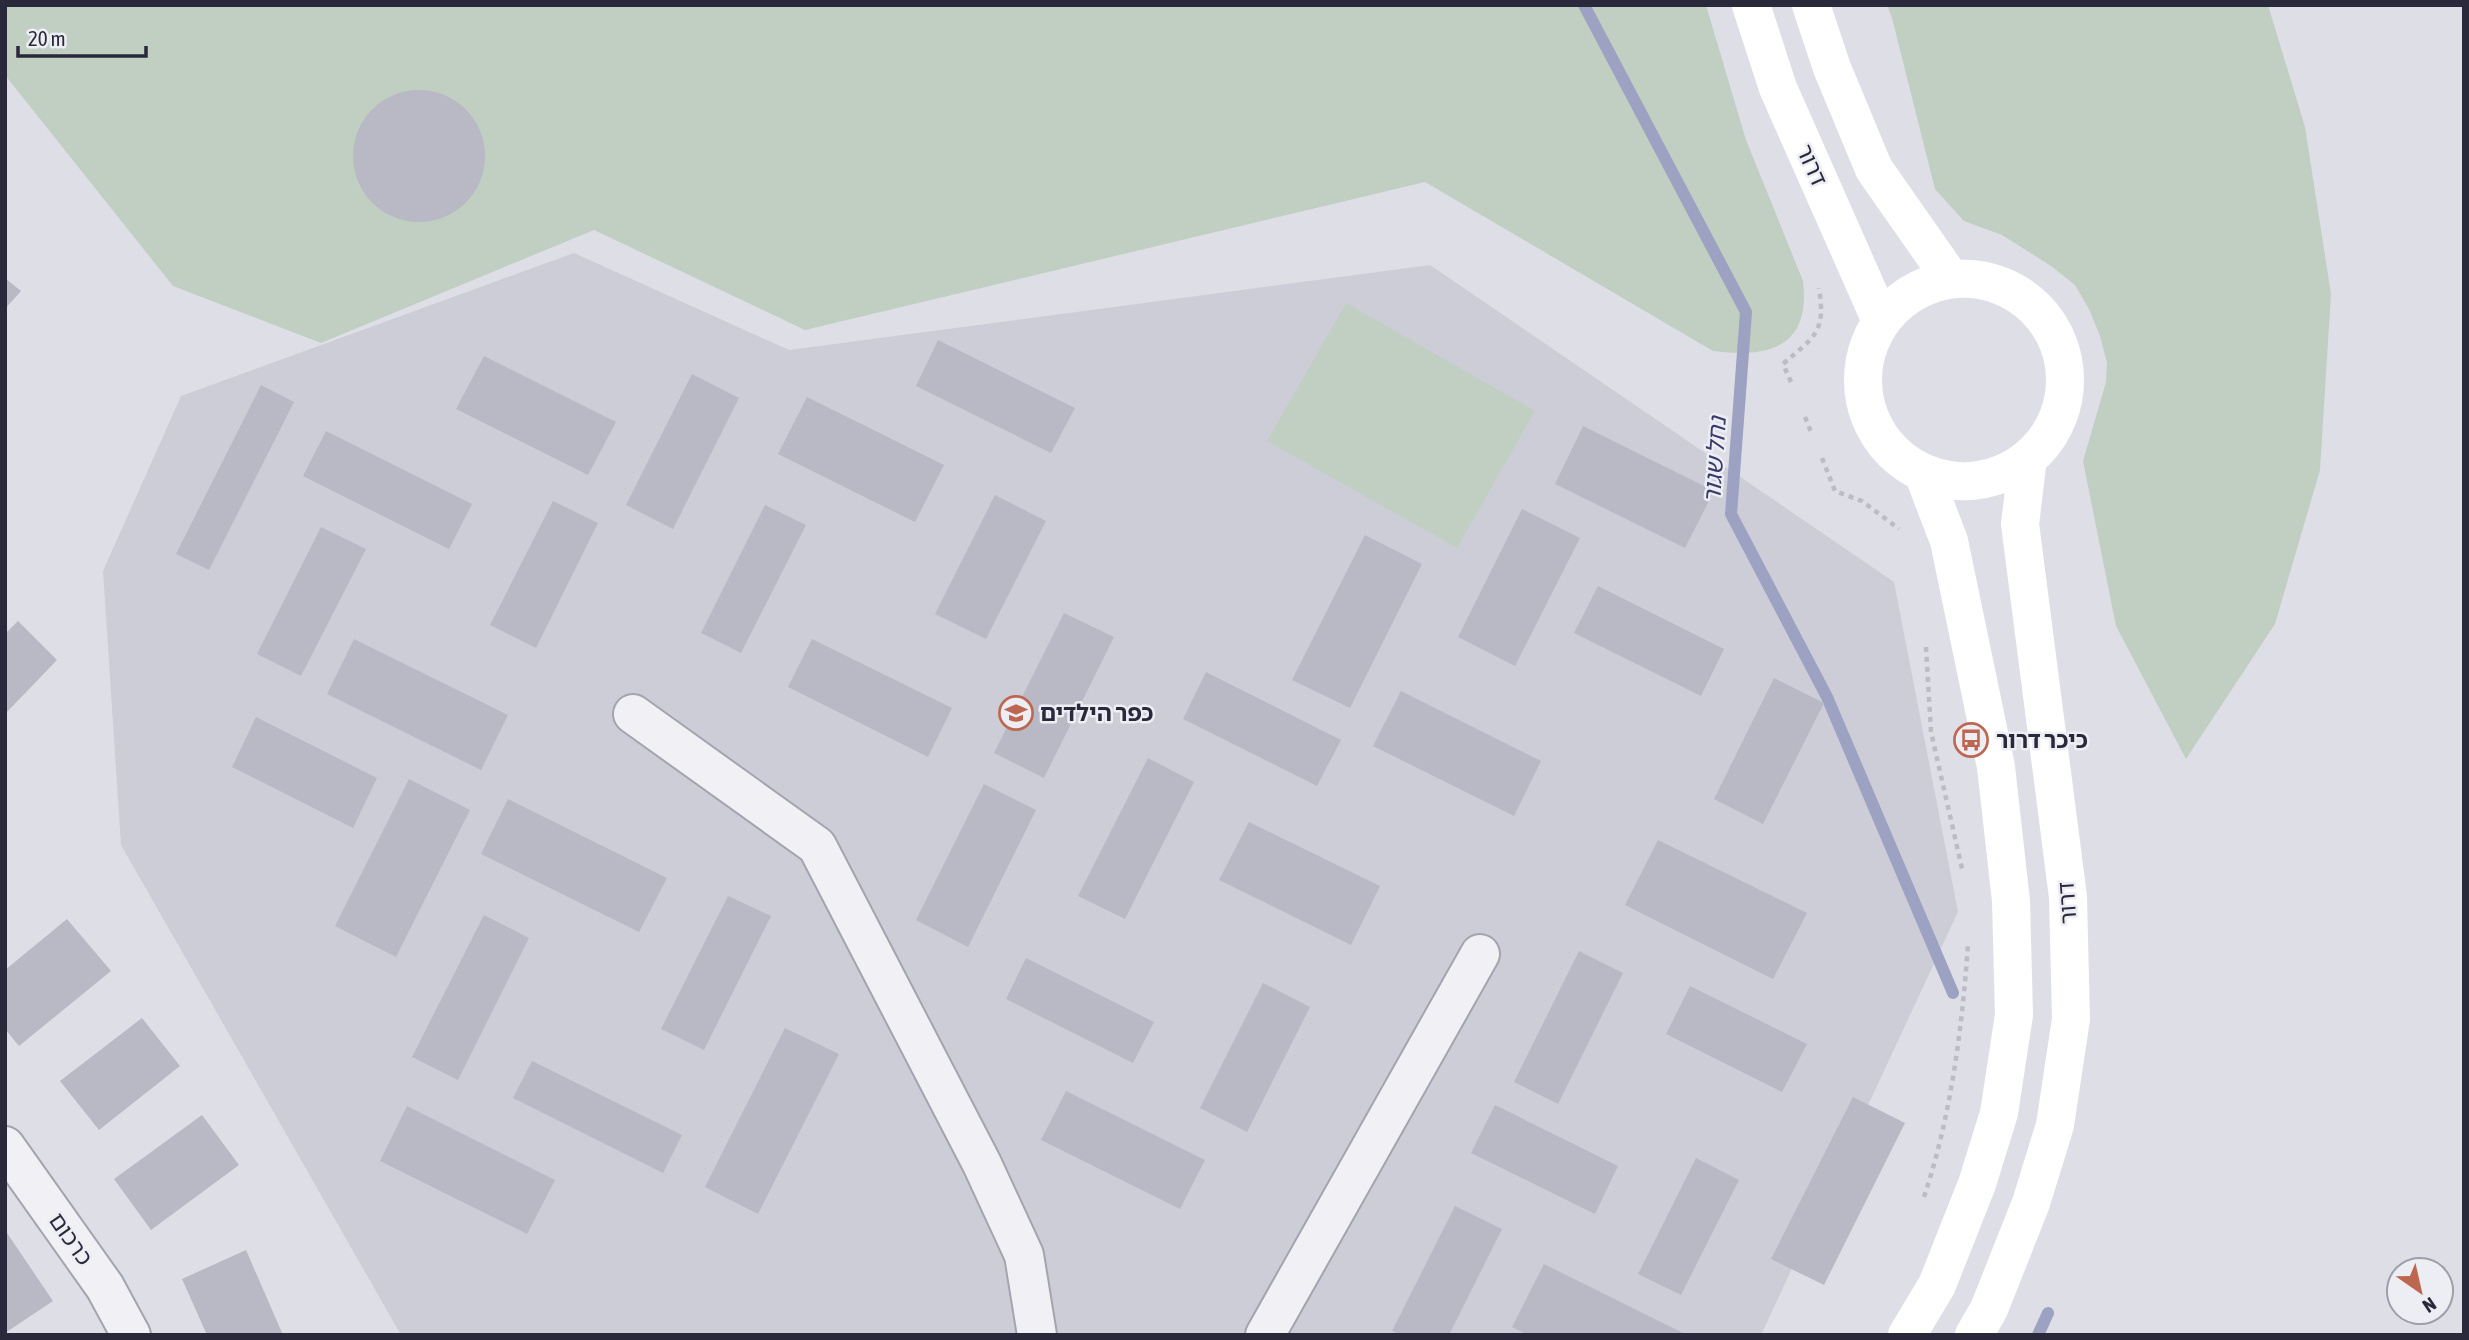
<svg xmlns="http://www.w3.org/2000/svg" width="2469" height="1340" font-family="'Asap Condensed','Noto Sans Hebrew',sans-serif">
  <rect width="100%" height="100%" fill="#dedee6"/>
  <!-- built -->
  <path fill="#cccdd7" d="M574 253 789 350 1430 265 1894 582 1958 912 1761 1335H401L121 845 103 571 181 396Z"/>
  <!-- green -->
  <path fill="#c0cfc2" d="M5 5H1706L1746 140 1803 281C1811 348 1768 358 1713 351L1425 182 805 330 594 230 321 343 173 286 5 75Z
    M1887 5H2268L2305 127 2331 294 2320 470 2275 624 2186 759 2116 626 2083 461 2106 382 2107 363 2100 336 2089 309 2075 285 2051 266 2002 235 1964 221 1935 189 1892 18Z
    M1346 303 1535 411 1457 548 1267 441Z"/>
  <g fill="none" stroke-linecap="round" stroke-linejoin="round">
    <!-- stream -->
    <path stroke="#9da1c2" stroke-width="12" d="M1584 5 1746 312 1731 514 1827 697 1953 993
      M2038 1335 2048 1313"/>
  </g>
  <!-- building -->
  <path fill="#b9b9c5" d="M353 156a66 66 0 1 1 132 0a66 66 0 1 1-132 0Z
    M5 278 21 291 5 309Z
    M938 340 1075 408 1051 453 916 386Z
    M484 356 616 422 588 475 456 409Z
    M692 374 739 398 673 529 626 505Z
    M261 385 294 402 209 570 176 554Z
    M807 397 944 465 915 522 778 454Z
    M1583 426 1714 491 1685 548 1555 484Z
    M326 431 472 504 449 549 303 476Z
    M995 495 1046 521 986 639 935 614Z
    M553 501 598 523 536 648 490 625Z
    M765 505 806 525 741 653 701 633Z
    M1522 509 1580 538 1515 666 1458 637Z
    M321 527 366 549 301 676 257 654Z
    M1365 535 1422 564 1350 708 1292 680Z
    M1598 586 1724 649 1701 696 1574 633Z
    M1064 613 1114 637 1044 778 994 753Z
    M18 621 57 660 5 714V634Z
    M354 639 508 715 481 770 327 694Z
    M812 639 952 708 928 757 788 687Z
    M1206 672 1341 740 1317 786 1183 719Z
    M1774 678 1824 703 1763 824 1714 799Z
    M1401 691 1541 761 1514 816 1373 746Z
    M256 717 377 778 353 828 232 767Z
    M1148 758 1194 782 1125 919 1078 896Z
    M409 779 470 810 396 957 335 926Z
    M984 784 1036 810 968 947 916 920Z
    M508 799 667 878 639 932 481 854Z
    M1249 822 1380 886 1351 945 1219 880Z
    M1658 840 1807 913 1773 979 1625 905Z
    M728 896 771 916 704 1050 661 1029Z
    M484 915 529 938 458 1080 412 1057Z
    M67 919 111 971 19 1046 5 1029V970Z
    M1579 951 1623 973 1558 1104 1514 1082Z
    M1026 958 1154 1022 1133 1063 1006 999Z
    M1263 983 1310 1007 1247 1132 1200 1108Z
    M1690 986 1807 1044 1782 1092 1666 1034Z
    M142 1018 180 1066 99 1130 60 1081Z
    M785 1028 839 1054 758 1214 705 1187Z
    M532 1061 682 1135 663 1173 513 1098Z
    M1066 1091 1205 1160 1180 1209 1041 1140Z
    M1853 1097 1905 1123 1824 1285 1771 1259Z
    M1495 1105 1618 1166 1595 1214 1471 1153Z
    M407 1106 555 1180 527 1234 380 1161Z
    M202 1115 239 1165 151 1230 114 1179Z
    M1696 1158 1739 1180 1681 1295 1638 1274Z
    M1455 1206 1502 1229 1449 1335H1401L1392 1331Z
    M5 1230 53 1301 5 1333Z
    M246 1250 283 1335H207L182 1279Z
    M1544 1264 1687 1335H1528L1512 1327Z"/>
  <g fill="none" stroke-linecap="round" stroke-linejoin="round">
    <!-- street casing -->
    <g stroke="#a4a4af" stroke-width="42">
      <path id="street" d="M633 714 817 846 982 1164 1024 1255 1037 1335
        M5 1146 105 1287 131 1335
        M1265 1335 1480 954"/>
    </g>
    <!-- path -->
    <path stroke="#bcbcc5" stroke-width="4.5" stroke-dasharray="5 5" stroke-linecap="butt" d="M1791 382 1783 364C1815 336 1826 333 1819 288
      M1805 417 1811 432
      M1822 458 1835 491 1862 501 1899 529
      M1926 647 1931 732 1963 873
      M1924 1197C1951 1116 1962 1029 1968 944"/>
    <!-- street -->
    <use href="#street" stroke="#f0f0f5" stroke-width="38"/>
    <!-- secondary -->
    <path stroke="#fff" stroke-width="38" d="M1751 5 1778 88 1881 321
      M1811 5 1832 68 1874 169 1951 279
      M1863 380a101 101 0 1 1 202 0a101 101 0 1 1-202 0Z
      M1907 1335 1937 1285 1977 1184 1999 1113 2014 1015 2011 901 1996 767 1949 541 1923 473
      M1974 1335 1989 1309 2031 1203 2055 1125 2071 1019 2068 897 2020 524 2028 458"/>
  </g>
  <!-- icons -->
  <defs>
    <g id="school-ring" transform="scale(1.75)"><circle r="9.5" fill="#ededf4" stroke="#bd6750" stroke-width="1.5"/><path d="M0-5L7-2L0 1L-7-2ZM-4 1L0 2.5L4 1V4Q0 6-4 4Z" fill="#bd6750"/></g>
    <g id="bus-ring" transform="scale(1.75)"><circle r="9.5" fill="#ededf4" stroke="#bd6750" stroke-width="1.5"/><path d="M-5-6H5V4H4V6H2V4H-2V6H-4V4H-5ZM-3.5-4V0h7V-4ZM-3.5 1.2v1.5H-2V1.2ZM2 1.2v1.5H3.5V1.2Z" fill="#bd6750"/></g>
  </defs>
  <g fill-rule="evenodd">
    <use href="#school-ring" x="1016" y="713"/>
    <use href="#bus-ring" x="1971" y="740"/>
  </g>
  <g text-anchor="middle" stroke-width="5" stroke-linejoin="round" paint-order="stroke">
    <!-- street labels -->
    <g font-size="23" fill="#29293b" stroke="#ededf4">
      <text transform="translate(1812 165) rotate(66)" y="8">דרור</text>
      <text transform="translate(2067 903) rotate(-94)" y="8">דרור</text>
      <text transform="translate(71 1239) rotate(55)" y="8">כרכום</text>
    </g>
    <!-- poi labels -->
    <g font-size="23" font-weight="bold" fill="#29293b" stroke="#ededf4" text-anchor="start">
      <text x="1040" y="721">כפר הילדים</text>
      <text x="1996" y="748">כיכר דרור</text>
    </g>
    <!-- water labels -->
    <g font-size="24" font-style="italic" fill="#383c6a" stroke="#ededf4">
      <text transform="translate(1715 460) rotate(-86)" y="8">נחל שגור</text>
    </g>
  </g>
  <!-- border -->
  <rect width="2469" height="1340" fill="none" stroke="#29293b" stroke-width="14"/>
  <!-- north arrow -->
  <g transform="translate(2420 1291) rotate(146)"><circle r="33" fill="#ededf4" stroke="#9f9faa" stroke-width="2"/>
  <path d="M0-5L12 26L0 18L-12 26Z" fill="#bd6750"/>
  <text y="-10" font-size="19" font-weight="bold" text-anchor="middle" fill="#29293b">N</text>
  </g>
  <!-- scale -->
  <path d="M18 46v10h128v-10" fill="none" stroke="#29293b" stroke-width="3.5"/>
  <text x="28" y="46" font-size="21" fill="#29293b" stroke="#ededf4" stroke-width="5" paint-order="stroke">20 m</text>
</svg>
